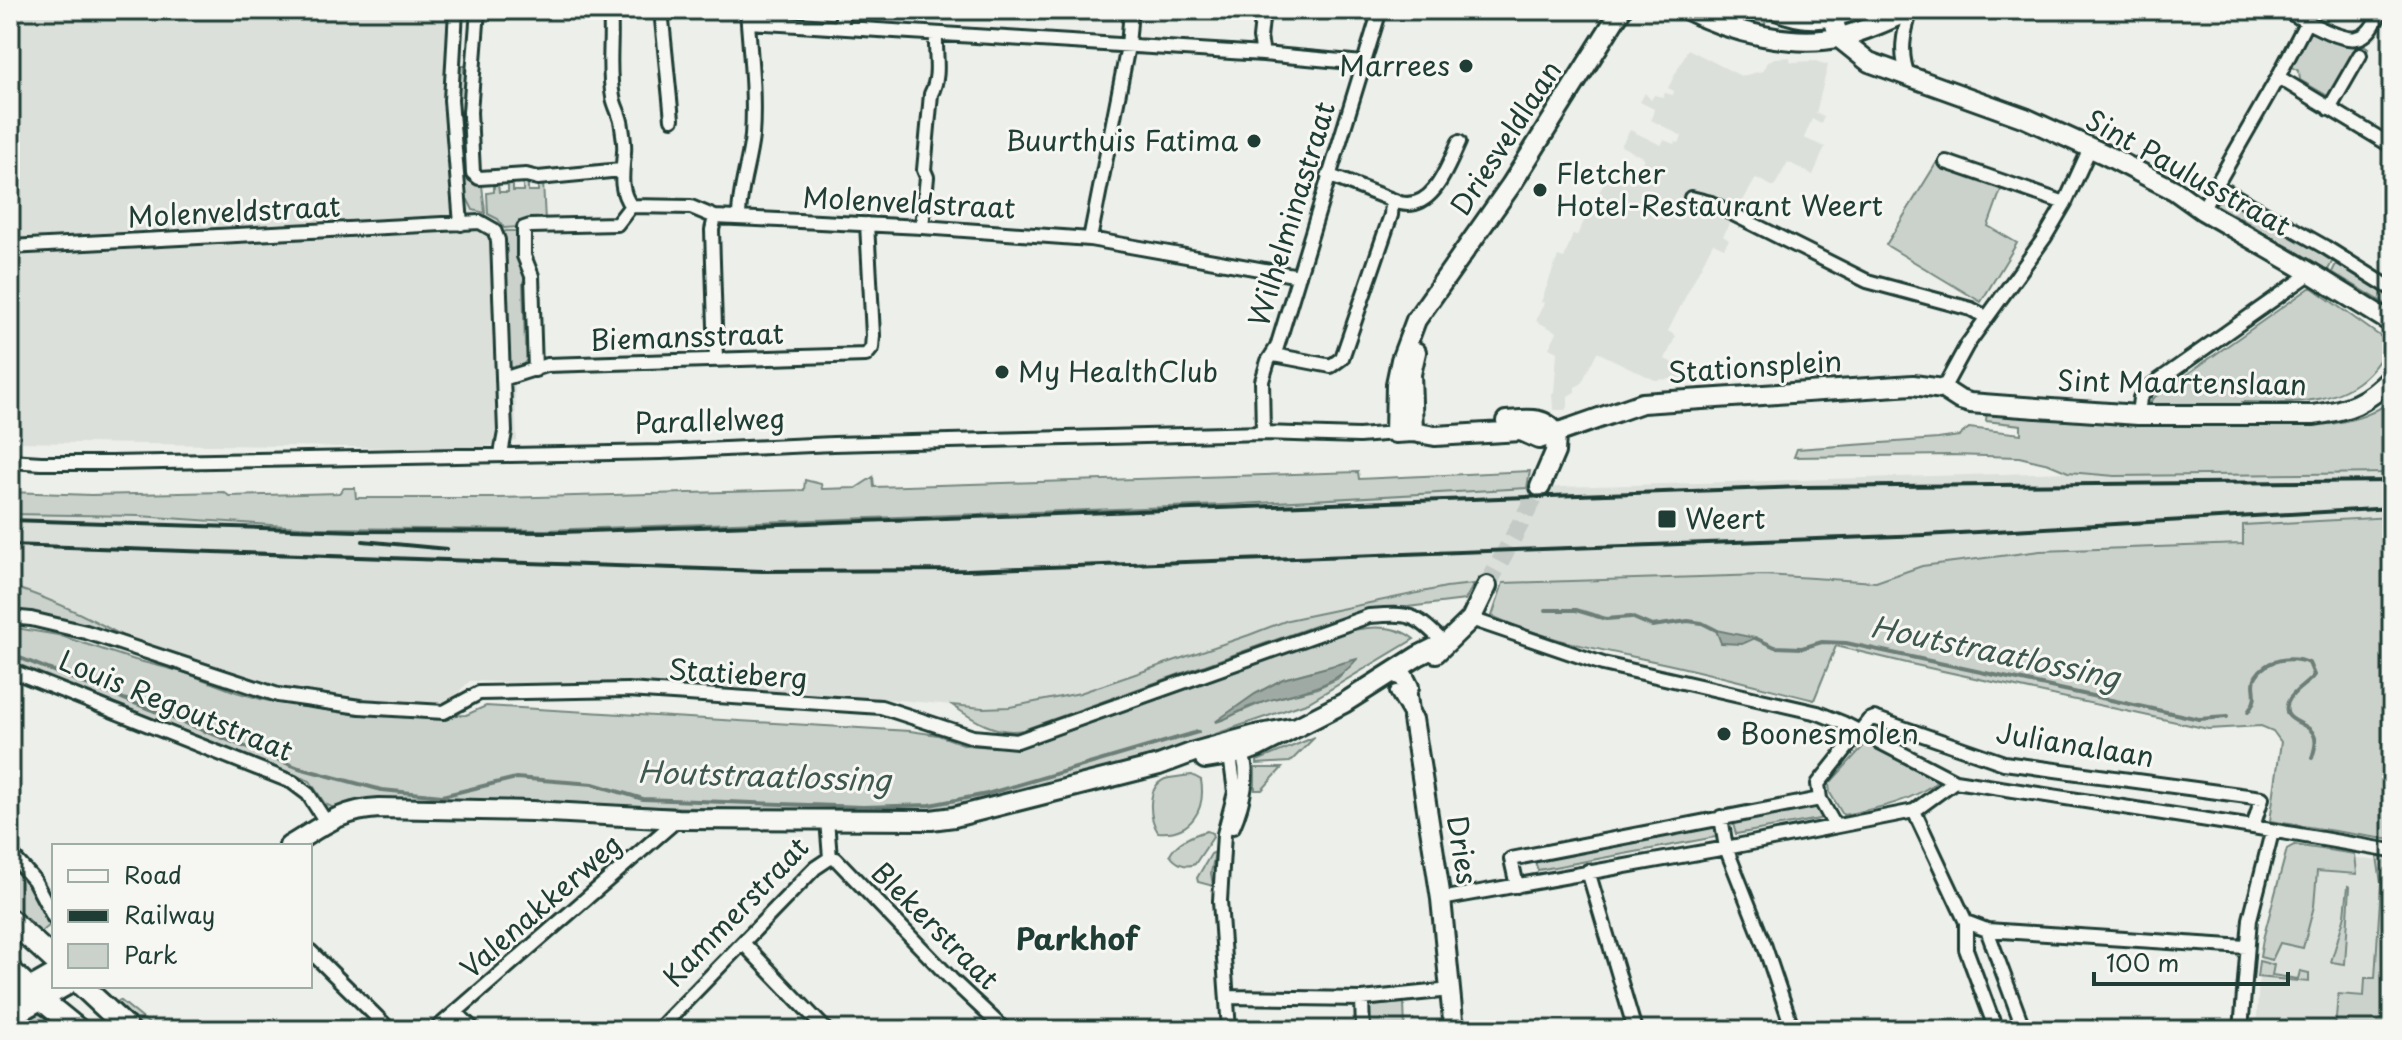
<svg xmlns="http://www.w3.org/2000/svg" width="2402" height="1040" font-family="'Playpen Sans',sans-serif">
  <rect width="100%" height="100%" fill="#edefea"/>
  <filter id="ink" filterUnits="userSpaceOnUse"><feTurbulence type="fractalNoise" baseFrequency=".0125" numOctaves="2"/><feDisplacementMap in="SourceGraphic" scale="16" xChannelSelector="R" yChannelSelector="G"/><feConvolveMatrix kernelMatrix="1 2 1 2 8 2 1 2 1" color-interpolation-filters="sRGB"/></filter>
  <g filter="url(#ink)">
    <!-- built -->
    <path fill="#dce0db" d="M10 10H465L461 94 466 188 508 221 517 441 472 449 10 442Z
      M1688 49 1741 76 1763 71 1767 63 1774 58 1790 57 1791 62 1815 61 1828 65 1816 113 1824 117 1821 124 1812 119 1804 138 1825 147 1813 175 1788 162 1774 187 1756 178 1723 236 1729 240 1724 248 1713 243 1668 331 1676 336 1665 359 1701 377 1693 378 1691 380 1686 381 1684 378 1655 380 1597 352 1581 384 1575 387V392L1568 396V407L1565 410H1555L1553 408 1552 394 1554 393 1557 352 1549 348 1557 332 1536 321 1545 303 1541 302 1558 256 1564 258 1573 234 1577 235 1609 173 1615 176 1617 173 1642 183 1649 166 1642 163 1644 158 1621 146 1630 130 1661 145 1664 140 1674 144 1676 142 1679 143 1682 136 1651 120 1654 109 1640 102 1645 93 1651 100 1654 95 1663 97 1665 93 1673 95 1674 91 1668 88Z
      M2068 472 2115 476 2392 472V517L2244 525V544L2040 551 1922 566 1876 582 1763 575 1503 583 1446 587 1288 620 1249 635 1080 693 1010 707 983 708 878 698 470 681 441 709 371 713 318 709 264 700 236 692 183 672 114 630 30 592 10 586V514L139 516 315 528 545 530 1223 505 1527 488Z
      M2290 848 2392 863V1030H2256L2260 962 2264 941Z"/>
    <!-- green -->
    <path fill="#cbd2cc" stroke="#758880" stroke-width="2" fill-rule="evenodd" d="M1703 10H1761L1769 14 1762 30Z
      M2312 30H2317L2349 46H2365L2369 48 2332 95 2328 96 2300 80 2299 71 2289 65 2306 34Z
      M458 66H464V72L469 77 467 165H462L457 101Z
      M1937 162 2003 184 1988 226 2017 243 1981 302 1886 245Z
      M467 170 469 181 482 185 485 213 473 210 468 200H465L463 171Z
      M523 182H528V191H538V182H543L545 221H519V227L504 228 498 219 488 214 487 193 494 192V184H498L499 192H508V183H513V191H523Z
      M2223 195 2333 260 2328 270 2233 214 2227 216 2217 208 2216 204Z
      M506 231H519L520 266 526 277 523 282 525 346 529 350V357C523 365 520 370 510 370L505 241 502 233Z
      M2337 262 2392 295V313L2386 309 2384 303 2332 272Z
      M2311 287 2384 339C2387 351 2381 358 2374 367 2341 408 2289 402 2242 402V407L2149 408 2152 399Z
      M2392 398V473L2115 476 2068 472 2049 464 2019 457 1951 455 1794 457 1797 449 1938 439 1959 436 1969 428 2021 434V425L1986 421 1987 411 2331 424C2353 420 2376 415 2392 398Z
      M1530 471 1527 488 1223 505 545 530 315 528 139 516 10 514V492L91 495 224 492 229 496 339 493 344 488H355L356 498H496L804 490 805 480 821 484 822 489 856 488 873 477 874 487 1358 472 1359 479Z
      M2392 517V840L2270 821 2281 742 2273 731 2261 726 2208 729 1911 664 1836 646 1814 700C1762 687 1710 673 1658 662 1603 650 1544 640 1492 616L1503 583 1763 575 1876 582 1922 566 2040 551 2243 544V525Z
      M1474 584 1465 600 1391 609 1320 624 1023 730C996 735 973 720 952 705L983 708 1010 707 1080 693 1249 635 1288 620 1446 587Z
      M10 586C58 601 108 626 151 653L63 619 10 612Z
      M10 627 58 635 135 660 183 672 236 692 264 700 318 709 432 716 466 715 486 706 910 731 938 735 966 745 993 747H1018L1043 740 1334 634C1360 628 1392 621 1414 639L1309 702 1154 755 988 800 931 811 863 812 365 800 351 801 334 808 325 804 310 781 10 661ZM1355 660 1337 679 1315 689 1268 700 1216 722 1255 694 1283 679Z
      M1315 737 1290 762 1257 764V761Z
      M1869 740 1941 779C1912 802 1879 808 1843 815L1830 793 1829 784Z
      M1255 768H1282L1262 790H1255Z
      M1192 775 1201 780C1206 810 1191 835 1158 832 1149 818 1146 787 1165 779 1173 777 1183 776 1192 775Z
      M1819 803 1830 817 1736 834 1731 817Z
      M1716 821 1721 836 1538 870 1533 857Z
      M1207 831 1212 833 1213 837 1195 864C1186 868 1176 864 1170 855 1177 841 1192 835 1207 831Z
      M2294 845 2355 854 2357 874 2317 871 2314 906 2303 948 2280 943 2272 960 2260 957 2263 939 2287 849Z
      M1215 852 1211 873 1213 886 1198 882 1197 878 1211 854Z
      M2377 857 2392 859V1030H2335L2338 994 2364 996 2365 978H2375L2381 883Z
      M10 860 21 871 51 924 35 938 10 913Z
      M2348 886 2350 887 2345 964 2331 962 2345 915Z
      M2259 961 2274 965 2272 975 2298 979 2300 971 2309 973V982L2257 977Z
      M120 1000 157 1030H148L113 1005Z
      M1404 1003 1405 1030H1370L1369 1006Z
      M39 1014 63 1028 61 1030H10V1025Z"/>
    <!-- water -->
    <path fill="#9faaa4" stroke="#6c7e77" stroke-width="2" d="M1716 630 1755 638 1742 644 1721 643Z
      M1357 659C1329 694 1287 691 1249 707 1237 712 1227 720 1215 722L1255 694 1283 679Z"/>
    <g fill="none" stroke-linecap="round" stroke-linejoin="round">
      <!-- stream -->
      <path stroke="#6c7e77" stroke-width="4" d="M1546 610H1576L1606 619 1631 617 1652 626 1688 621 1702 623 1716 630
        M1755 638 1775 647 1802 648 1822 642 1846 643 2199 719 2227 717
        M10 654 299 768 382 790 442 796 516 778 593 784 643 799 863 807 930 805 987 794 1198 732
        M2248 712C2250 709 2253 705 2254 701 2257 692 2251 684 2256 676 2267 658 2292 656 2309 663L2314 675C2307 685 2293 690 2288 702 2280 722 2306 721 2313 733 2318 741 2314 751 2312 758"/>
      <!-- secondary-tunnel -->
      <path stroke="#c4cbc6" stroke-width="18" stroke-dasharray="18 9" stroke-linecap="butt" d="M1487 586 1540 487"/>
      <!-- street casing -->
      <g stroke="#1f3d34" stroke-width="18">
        <path id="street" d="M456 10 451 100 461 224
          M478 10 470 112 473 173 479 178 526 175 538 178 621 170
          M610 10C613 39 607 68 613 97 615 108 621 115 622 127 623 135 625 144 624 152 623 171 618 189 631 206
          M661 10 672 119
          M1263 10 1260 38 1263 54
          M2285 10C2301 18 2340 42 2357 38 2370 36 2376 20 2382 10
          M748 22 1263 54 1363 63
          M841 27 843 10
          M2278 77 2392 146
          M1909 78C1899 54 1903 34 1911 10
          M2329 109 2360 55
          M1946 162 2065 203
          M1328 175 1400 203C1434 211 1448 165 1459 142
          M2217 186 2325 247 2392 289
          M1691 198 1711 203 1867 281 1971 309 1986 317
          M2202 210 2278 77 2307 21
          M715 217 712 230 716 359
          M739 217C739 190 749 164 752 136 755 94 750 52 747 10
          M922 227 927 177 924 170 931 94C941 75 935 56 936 35
          M1090 239 1128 46 1131 10
          M10 247 480 222 494 230 498 240 505 432 501 454
          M1274 355 1331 366 1342 358 1391 215 1392 201
          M535 370 532 276 524 256V228L530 226 617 224 631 206 691 207 715 217 922 227 1090 239 1299 276
          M503 379 547 365 866 355 872 348 873 335 867 224
          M1943 389 1967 345 2045 237 2065 203 2090 148
          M2138 415 2140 398 2148 388 2311 273
          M1263 433 1262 381 1268 361 1277 347 1380 10
          M10 461 41 463H111L661 452 833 444 1263 433 1359 436 1395 433
          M10 617 31 619 86 632 278 695 360 707 444 712 479 693 628 690 881 707 973 737 1017 741 1369 616C1411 613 1414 613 1444 643
          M1471 619 1603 664 1818 713 1843 723 1955 781 2253 827 2392 851
          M10 670 292 782 308 794 326 822
          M1409 687 1413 719
          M1397 692 1411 716
          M1820 799 1835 826
          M1914 811 1966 922V949L1996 1030
          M1721 817 1726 848 1764 944 1793 1030
          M1233 827C1242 806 1253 769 1239 749
          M10 853 34 880 54 918
          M830 858 836 859 951 979 1005 1030
          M1588 871 1635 1030
          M1517 886 1511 859 1820 799 1818 784 1869 720 1874 718 2004 763 2262 798 2253 827
          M1441 899 1726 848 1914 811 1955 781
          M1966 922 1987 930 2246 947
          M1987 930 2024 1030
          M743 943 826 1030
          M310 951 390 1030
          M1227 997 1362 999 1451 990
          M1362 999 1363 1030
          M456 1012 474 1030
          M435 1030 678 819
          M658 1030 815 868 830 858 827 820
          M1229 1030 1220 901 1224 834 1235 792 1230 755 1231 748
          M2241 1030 2250 919 2272 832"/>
      </g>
      <!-- secondary casing -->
      <g stroke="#1f3d34" stroke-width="24">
        <path id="secondary" d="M1688 10C1730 32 1794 48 1841 37 1865 31 1889 20 1911 10
          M1776 10C1805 22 1827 20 1856 10
          M1833 18 1839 38 1869 62 2025 118 2104 154 2174 190 2202 210 2311 273 2392 323
          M1506 421C1525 420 1545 415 1556 434
          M1413 432 1411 374 1416 352
          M1539 439 1642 403 1913 385 1943 389 1960 400 1970 403 2009 406 2138 415H2313C2349 410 2366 404 2392 377
          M1539 439 1521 431 1435 436 1413 432 1395 433 1396 384 1401 360 1416 320 1511 185 1621 10
          M1540 487 1555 452 1556 434
          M1436 653 1471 619 1487 586
          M1393 672 1404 677 1409 687
          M1413 719 1441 899 1454 1030
          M1205 759 1242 753 1258 747 1344 703 1418 656 1444 643
          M289 846C321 827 340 810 379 808L532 811 678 819 931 820 954 817 1159 765 1194 752 1256 735 1291 728
          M10 999 54 974
          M10 1017 66 986"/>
      </g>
      <!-- primary casing -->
      <g stroke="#1f3d34" stroke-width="26">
        <path id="primary" d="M10 920 54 960
          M10 970 42 1000 79 1030
          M82 986 129 1030"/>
      </g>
      <!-- street -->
      <use href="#street" stroke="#f6f6f2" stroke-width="12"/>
      <!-- secondary -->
      <use href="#secondary" stroke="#f6f6f2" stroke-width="18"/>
      <!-- primary -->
      <use href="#primary" stroke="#f6f6f2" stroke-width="20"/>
      <!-- rail -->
      <path stroke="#1f3d34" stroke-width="4" d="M10 520 357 531 562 532 1800 487 2392 481
        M363 541 447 549
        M10 545 762 571 967 570 1925 535 2392 508"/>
    </g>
  </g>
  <!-- markers -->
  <g fill="#1f3d34" stroke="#f6f6f2" stroke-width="3">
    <circle cx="1466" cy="66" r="8"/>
    <circle cx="1254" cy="141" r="8"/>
    <circle cx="1540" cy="190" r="8"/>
    <circle cx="1002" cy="372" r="8"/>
    <rect x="1657" y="509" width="20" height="20" rx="4"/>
    <circle cx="1724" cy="734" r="8"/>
  </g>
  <g text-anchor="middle" stroke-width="6" stroke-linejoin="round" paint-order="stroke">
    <!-- poi labels -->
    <g font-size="28" fill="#1f3d34" stroke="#f6f6f2" text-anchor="start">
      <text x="1450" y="76" text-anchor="end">Marrees</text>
      <text x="1238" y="151" text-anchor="end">Buurthuis Fatima</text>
      <text x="1556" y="184">Fletcher<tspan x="1556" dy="32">Hotel-Restaurant Weert</tspan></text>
      <text x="1018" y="382">My HealthClub</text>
      <text x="1685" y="529">Weert</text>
      <text x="1740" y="744">Boonesmolen</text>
    </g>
    <!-- street labels -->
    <g font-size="28" fill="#1f3d34" stroke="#f6f6f2">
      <text transform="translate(1506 138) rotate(-57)" y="10">Driesveldlaan</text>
      <text transform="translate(2188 173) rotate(29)" y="10">Sint Paulusstraat</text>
      <text transform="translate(909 203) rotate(3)" y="10">Molenveldstraat</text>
      <text transform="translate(234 212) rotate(-3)" y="10">Molenveldstraat</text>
      <text transform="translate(1292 214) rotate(-73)" y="10">Wilhelminastraat</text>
      <text transform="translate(687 337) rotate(-2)" y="10">Biemansstraat</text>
      <text transform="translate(1755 367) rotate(-4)" y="10">Stationsplein</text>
      <text transform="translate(2182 383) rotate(1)" y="10">Sint Maartenslaan</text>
      <text transform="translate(710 421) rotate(-2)" y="10">Parallelweg</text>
      <text transform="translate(738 674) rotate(4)" y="10">Statieberg</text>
      <text transform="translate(176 706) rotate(22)" y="10">Louis Regoutstraat</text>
      <text transform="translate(2075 745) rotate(9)" y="10">Julianalaan</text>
      <text transform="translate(1462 850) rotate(81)" y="10">Dries</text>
      <text transform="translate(541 906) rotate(-41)" y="10">Valenakkerweg</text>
      <text transform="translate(736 912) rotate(-46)" y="10">Kammerstraat</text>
      <text transform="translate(935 926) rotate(45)" y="10">Blekerstraat</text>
    </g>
    <!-- water labels -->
    <g font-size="30" font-style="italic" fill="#3f5850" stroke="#f6f6f2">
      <text transform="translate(1995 653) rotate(12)" y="10">Houtstraatlossing</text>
      <text transform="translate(764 777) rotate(2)" y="10">Houtstraatlossing</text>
    </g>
    <!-- neighbourhood labels -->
    <g font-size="30" font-weight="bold" fill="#1f3d34" stroke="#f6f6f2">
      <text x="1077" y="950">Parkhof</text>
    </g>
  </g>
  <!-- margin -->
  <rect width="2402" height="1040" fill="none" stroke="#f6f6f2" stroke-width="40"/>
  <rect x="20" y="20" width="2362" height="1000" fill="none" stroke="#1f3d34" stroke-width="3" filter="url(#ink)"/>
  <!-- legend -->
  <rect x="52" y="844" width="260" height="144" fill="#f6f6f2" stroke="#a0aca6" stroke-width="2"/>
  <rect x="68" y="870" width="40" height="12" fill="#f6f6f2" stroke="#a0aca6" stroke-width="2"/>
  <text x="124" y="884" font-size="24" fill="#1f3d34">Road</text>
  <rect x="68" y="910" width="40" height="12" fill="#1f3d34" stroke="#a0aca6" stroke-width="2"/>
  <text x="124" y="924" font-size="24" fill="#1f3d34">Railway</text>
  <rect x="68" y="944" width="40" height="24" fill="#cbd2cc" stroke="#a0aca6" stroke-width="2"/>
  <text x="124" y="964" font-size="24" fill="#1f3d34">Park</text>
  <!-- scale -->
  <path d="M2094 972v12h194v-12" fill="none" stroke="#1f3d34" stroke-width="4"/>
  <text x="2106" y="972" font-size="24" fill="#1f3d34" stroke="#f6f6f2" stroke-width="6" paint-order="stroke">100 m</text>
</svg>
